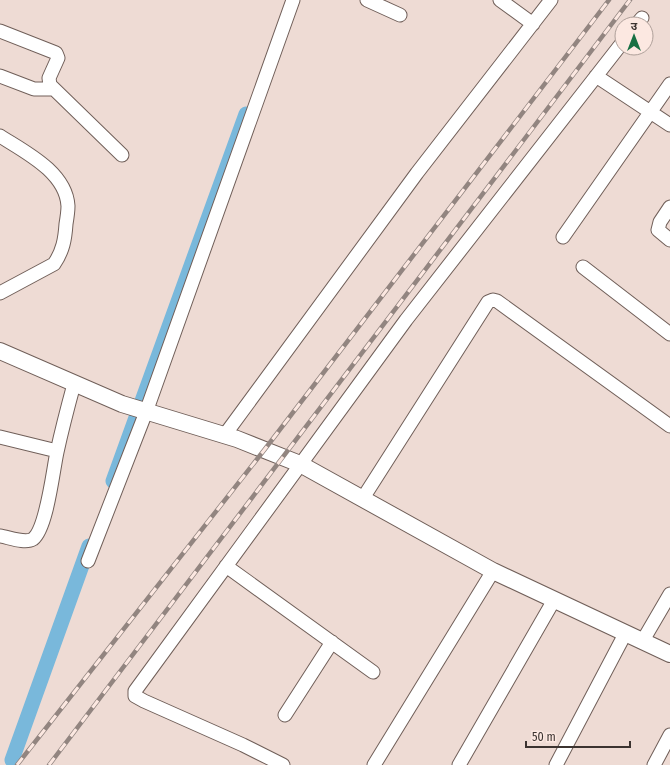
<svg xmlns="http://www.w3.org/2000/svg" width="670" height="765" font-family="'Fira Sans Condensed','Noto Sans Devanagari',sans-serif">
  <rect width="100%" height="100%" fill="#eedbd4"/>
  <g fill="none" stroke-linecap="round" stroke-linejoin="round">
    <!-- canal -->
    <path stroke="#79b8db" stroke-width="15" d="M113 481 246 114
      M12 760 89 546"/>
    <!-- minor casing -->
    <g stroke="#705f59" stroke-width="15">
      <path id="minor" d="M367 0 400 15
        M500 0 533 24
        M637 24 642 18
        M0 31 56 53 58 58 49 78 50 85 122 155
        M0 76 34 89H53
        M596 76 670 125
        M0 136C25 152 66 172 68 206 68 211 67 218 66 224 65 239 63 251 54 264L0 293
        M670 207 660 222 658 230 670 240
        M563 237 670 84
        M583 267 670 334
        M224 436 417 173 551 0
        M0 437 57 451
        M363 498 488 302 493 300 497 301 670 426
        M0 536C8 537 25 544 33 539 47 528 53 470 57 452 62 429 68 406 74 384
        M88 561 146 412 293 0
        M226 566 373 672
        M642 642 670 594
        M285 715 332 642
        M283 765 243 745 144 701 135 696V691L406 320 622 43
        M374 765 493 571
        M459 765 554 600
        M556 765 625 634
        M654 765 670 735"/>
    </g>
    <!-- tertiary casing -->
    <g stroke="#705f59" stroke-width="18">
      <path id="tertiary" d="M0 351 122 404 237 439 300 464 493 571 670 654"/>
    </g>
    <!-- minor -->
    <use href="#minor" stroke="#fff" stroke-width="13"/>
    <!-- tertiary -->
    <use href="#tertiary" stroke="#fff" stroke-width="16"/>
    <!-- rail casing -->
    <g stroke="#928580" stroke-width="4.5">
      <path id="rail" d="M17 765 265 449 609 0
        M49 765 630 0"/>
    </g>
    <!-- rail -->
    <use href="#rail" stroke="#fce8e1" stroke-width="3" stroke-dasharray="9" stroke-linecap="butt"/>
  </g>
  <!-- north arrow -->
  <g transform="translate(634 36)"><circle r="19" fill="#fce8e1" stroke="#afa09a"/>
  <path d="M0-3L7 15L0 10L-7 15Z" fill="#177043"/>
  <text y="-6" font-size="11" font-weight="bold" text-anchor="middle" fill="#3b3330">उ</text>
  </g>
  <!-- scale -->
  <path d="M526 741v6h104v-6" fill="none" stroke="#3b3330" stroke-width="2"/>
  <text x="532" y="741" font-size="12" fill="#3b3330" stroke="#fce8e1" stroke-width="3" paint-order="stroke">50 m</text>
</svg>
